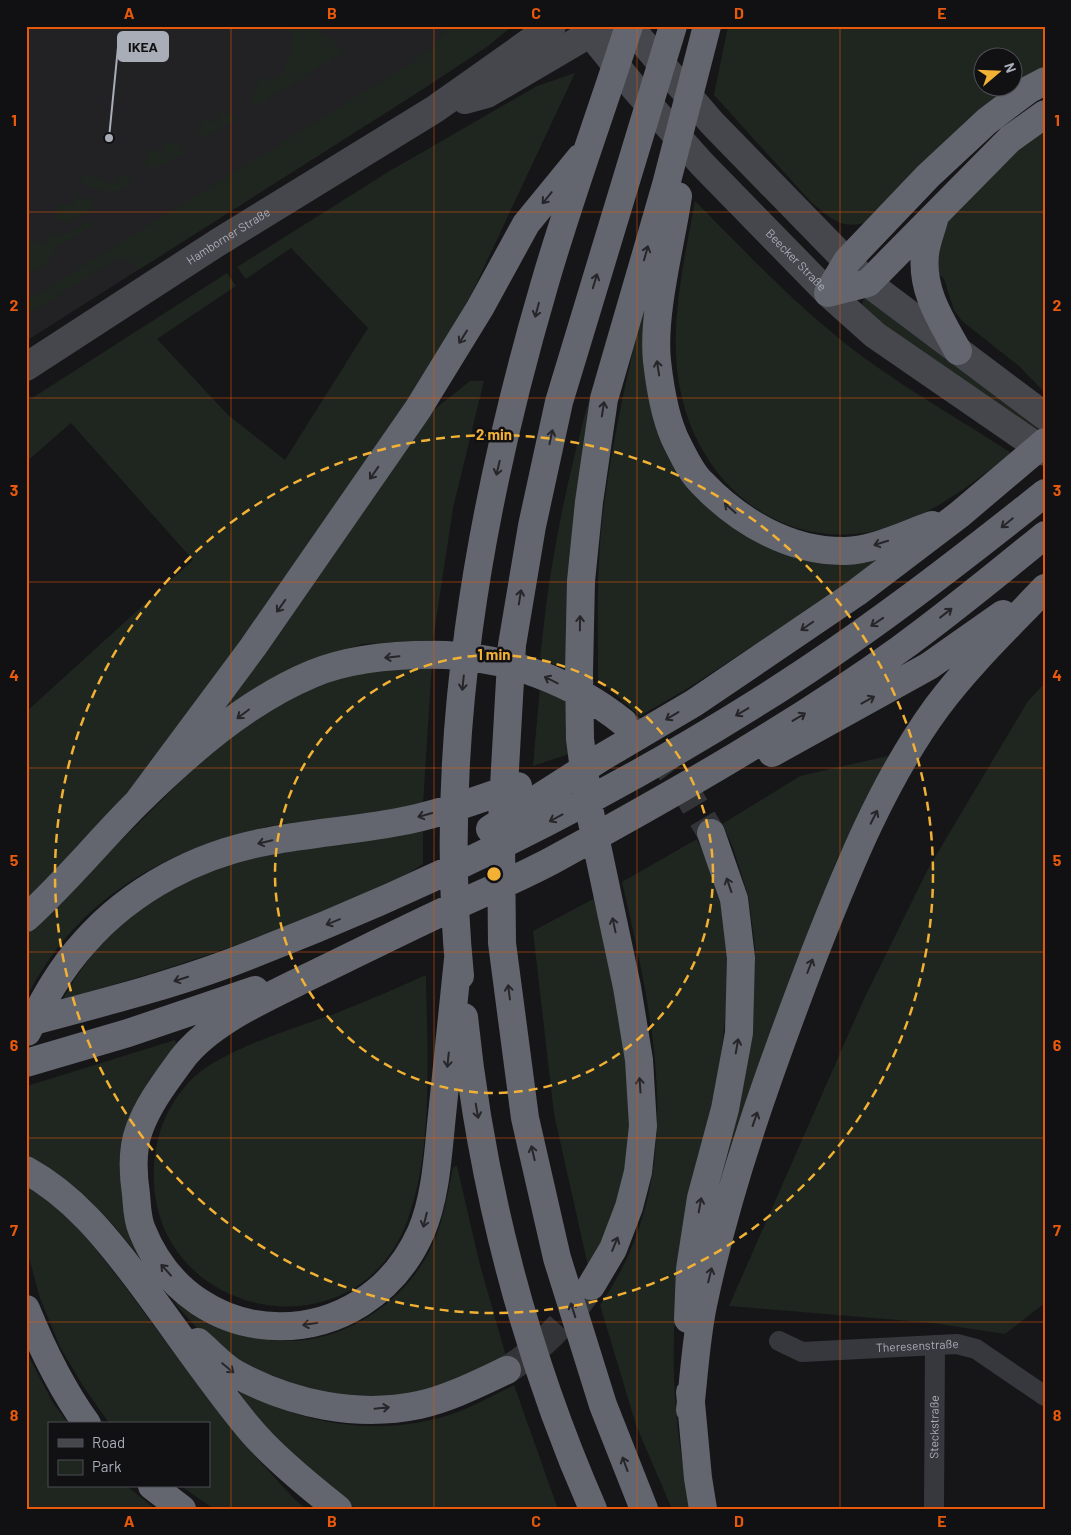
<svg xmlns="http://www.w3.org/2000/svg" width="1071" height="1535" font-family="Barlow,sans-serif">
  <rect width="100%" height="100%" fill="#161618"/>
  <!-- built -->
  <path fill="#222225" d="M26 26H512L488 46 423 89 26 341Z"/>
  <!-- green -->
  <path fill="#1e261f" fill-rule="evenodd" d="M292 26H311L345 51 257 106 250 104 259 78C266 79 272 81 278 77 288 70 297 37 292 26Z
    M451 26H512L488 46 423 89 140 269 123 258 113 261 26 316V301L411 63 430 49Z
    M728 26H1045V70L872 220C844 232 832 220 811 202L714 95ZM984 58H1014V88H984Z
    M575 73 471 295 445 343 389 431 293 572 109 818 26 909V712L193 560 71 423 26 462V402L227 273 236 286 157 339 228 415 285 460 368 328 291 248 246 279 237 267 388 172 537 86Z
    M220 111 232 115 235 119 208 137 197 135 203 119 216 123Z
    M1045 127V393L1019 366 962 321 954 310 944 279 940 275 932 274 939 231 1006 155Z
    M166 141 180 146 183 151 182 154 155 168 144 165 149 149 163 153Z
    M83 174 116 185 120 174 129 177 131 183C117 199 97 188 80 183Z
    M76 196 92 200 94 206 92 209 70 222 54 218 60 203 72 206Z
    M695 201C739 245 781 290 829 330 884 377 950 413 1011 453 976 481 939 510 896 525 792 561 700 491 680 389 668 327 684 262 695 201Z
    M95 219 94 225 57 247 48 263 26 276V238L46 245 49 234C69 239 78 226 95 219Z
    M627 270 630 271 573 565 565 669 540 658C544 625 547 592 553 560 569 462 598 365 627 270Z
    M650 279 646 357 729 524 767 547 808 560 888 557 690 687 640 716 598 679C598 621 596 562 604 505 614 428 632 354 650 279Z
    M870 296 1043 427 1033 435 869 313 862 304 864 299Z
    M470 381H484L453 508 433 640 363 644 306 662 265 683 214 718 426 416Z
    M432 664 423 804C386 812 349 816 311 821 296 823 281 823 266 827 163 850 74 901 26 999V935L209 753 261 716 314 687 367 670Z
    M1045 683V1303L1005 1334 933 1323 729 1306 863 1001 928 869 1028 701Z
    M540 687 566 698 569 754 533 766Z
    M892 755 837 859 787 991 718 1190 753 1034 755 945 748 895 732 845 722 824 800 776Z
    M423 826V864C386 889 344 904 302 920 224 951 144 977 63 999 145 853 276 850 423 826Z
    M697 839C706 859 718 884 722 906 743 1029 697 1148 680 1268 668 1347 674 1431 691 1509H672L636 1425 600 1305C690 1176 655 1024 622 882Z
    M595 898C610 971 633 1051 632 1126 630 1176 613 1224 588 1266L554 1114 533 931Z
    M426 975C427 1051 434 1147 408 1219 357 1363 145 1318 154 1166 156 1134 167 1106 189 1082 219 1049 301 1027 344 1010 372 999 399 987 426 975Z
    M175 1040 177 1048C168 1059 157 1069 149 1080 144 1088 141 1099 137 1108 113 1166 121 1210 146 1266 109 1216 80 1186 26 1154V1090L27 1086Z
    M457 1166 480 1265 506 1356 455 1380 416 1392 372 1398 322 1395 240 1365 205 1337 171 1299C187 1311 206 1325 227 1331 256 1340 291 1345 321 1337 369 1325 415 1288 434 1241 444 1218 448 1192 453 1167Z
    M26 1186C65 1207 90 1242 117 1276 167 1341 212 1411 269 1471 281 1484 292 1498 306 1509H214L181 1486H209V1424H110L107 1420 83 1386 60 1347 40 1298 26 1247Z
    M26 1351 53 1403 69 1424H49V1486H127L155 1509H26Z
    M514 1385 558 1509H356L320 1480 259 1420 238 1394 241 1391C309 1427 389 1439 463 1410 480 1403 497 1393 514 1385Z"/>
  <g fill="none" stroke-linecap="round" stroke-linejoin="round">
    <!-- highway-tunnel -->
    <path stroke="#333438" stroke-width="28" stroke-dasharray="28 14" stroke-linecap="butt" d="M623 722 653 748 686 791 711 833
      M507 1370C541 1348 563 1325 586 1293"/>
    <!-- street -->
    <g stroke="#37383d" stroke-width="20">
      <path id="s1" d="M779 1341 802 1352 957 1344 976 1349 1045 1396"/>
      <path id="s2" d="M934 1509 935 1345"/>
    </g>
    <!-- secondary -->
    <g stroke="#45474d" stroke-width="28">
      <path id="s3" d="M584 26 636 90 702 164 828 293 875 335 1045 452"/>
      <path d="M629 26 712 123 868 283 1045 416"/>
      <path d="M465 100 487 94 603 26"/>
      <path id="s4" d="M26 367 217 243 435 109 552 26"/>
    </g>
    <!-- highway -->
    <path stroke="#63666e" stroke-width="28" d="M678 196C671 244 652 314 657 361 660 388 665 421 678 445 684 457 692 474 702 483 738 521 790 552 845 551 874 550 904 535 932 525
      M935 216C932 229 926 242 925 254 921 291 941 320 958 351
      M828 293 847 261 928 176 987 121 1028 90 1045 81
      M828 293 868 283 1010 139 1045 114
      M772 753 929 666 1003 614
      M137 803 253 647 418 409 480 308 526 224 580 158
      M490 829 604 756 694 703 856 593 960 514 1045 442
      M26 918C65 883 99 841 136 804 187 754 245 702 312 674 353 657 402 654 446 655 509 658 573 682 623 722
      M458 959C453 1011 447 1063 442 1115 438 1153 436 1197 421 1232 365 1358 193 1358 142 1230 137 1219 137 1205 136 1194 133 1174 132 1149 139 1130 148 1104 166 1081 182 1059 209 1023 264 999 304 979 354 955 403 930 453 907 489 890 527 875 562 855 677 792 793 726 900 649 950 613 997 574 1045 535
      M460 976C437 745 479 508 544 286 569 199 601 113 629 26
      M464 1017C481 1185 525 1354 593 1509
      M26 1023C93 1005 162 988 227 964 412 894 591 807 758 702 859 639 952 567 1045 493
      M27 1032C43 1001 60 969 84 943 131 889 200 853 270 841 312 833 356 830 398 822 438 815 479 799 518 786
      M26 1063 128 1033 255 990
      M26 1170C73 1196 105 1236 137 1278 174 1327 209 1380 248 1427 271 1455 310 1487 338 1509
      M591 1286 613 1249 629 1207 638 1172 643 1126 639 1060 627 987 589 808 580 739 579 672 581 581 589 502 604 399 666 185 707 26
      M26 1309C43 1351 61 1388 87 1424
      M688 1319 690 1269 701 1198 725 1109 739 1033 741 958 734 899 711 833
      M198 1342C210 1352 222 1366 236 1374 291 1404 357 1418 419 1405 450 1398 479 1383 507 1370
      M690 1392 698 1478 703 1509
      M690 1410C694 1375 696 1339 703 1305 728 1185 771 1067 815 952 848 868 883 781 937 707 969 664 1008 627 1045 588
      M152 1486 182 1509
      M644 1509 603 1405 557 1258 525 1118 502 943 501 839 512 645 532 526 559 402 673 26"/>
  </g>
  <!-- one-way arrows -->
  <defs><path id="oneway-shaft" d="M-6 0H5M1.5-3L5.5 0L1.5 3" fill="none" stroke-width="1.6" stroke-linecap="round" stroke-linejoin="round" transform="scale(1.25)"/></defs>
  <g stroke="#26262a">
    <use href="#oneway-shaft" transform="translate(547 198) rotate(129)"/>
    <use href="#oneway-shaft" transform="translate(646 253) rotate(-74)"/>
    <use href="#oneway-shaft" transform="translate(595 281) rotate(-73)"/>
    <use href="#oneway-shaft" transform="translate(537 310) rotate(105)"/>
    <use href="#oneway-shaft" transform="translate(463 337) rotate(122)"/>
    <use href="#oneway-shaft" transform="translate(658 368) rotate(-99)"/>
    <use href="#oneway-shaft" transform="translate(603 409) rotate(-81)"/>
    <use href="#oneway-shaft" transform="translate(551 437) rotate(-78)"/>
    <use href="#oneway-shaft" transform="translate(498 468) rotate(103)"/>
    <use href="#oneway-shaft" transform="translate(374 473) rotate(125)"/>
    <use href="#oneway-shaft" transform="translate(730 508) rotate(-139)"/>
    <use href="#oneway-shaft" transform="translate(1007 523) rotate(141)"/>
    <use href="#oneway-shaft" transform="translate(881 543) rotate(163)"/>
    <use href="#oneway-shaft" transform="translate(520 597) rotate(-81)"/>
    <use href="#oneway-shaft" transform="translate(281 606) rotate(125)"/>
    <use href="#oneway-shaft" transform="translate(946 613) rotate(-38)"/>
    <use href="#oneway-shaft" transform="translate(877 622) rotate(146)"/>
    <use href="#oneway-shaft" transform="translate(580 623) rotate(-89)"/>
    <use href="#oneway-shaft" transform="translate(807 626) rotate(145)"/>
    <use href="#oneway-shaft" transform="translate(392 657) rotate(174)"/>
    <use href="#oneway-shaft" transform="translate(551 680) rotate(-153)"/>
    <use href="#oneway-shaft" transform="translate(463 683) rotate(96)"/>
    <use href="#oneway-shaft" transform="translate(868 700) rotate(-29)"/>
    <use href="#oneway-shaft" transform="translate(742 712) rotate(149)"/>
    <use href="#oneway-shaft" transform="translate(243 714) rotate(143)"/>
    <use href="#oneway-shaft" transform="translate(672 716) rotate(149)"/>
    <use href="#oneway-shaft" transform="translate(799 717) rotate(-31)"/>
    <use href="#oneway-shaft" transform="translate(425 815) rotate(164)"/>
    <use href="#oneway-shaft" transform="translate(874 817) rotate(-63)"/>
    <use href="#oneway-shaft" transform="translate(556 818) rotate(152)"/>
    <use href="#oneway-shaft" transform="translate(265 842) rotate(166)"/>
    <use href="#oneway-shaft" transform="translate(729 885) rotate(-109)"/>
    <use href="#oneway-shaft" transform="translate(333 922) rotate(158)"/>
    <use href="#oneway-shaft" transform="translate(614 925) rotate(-102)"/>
    <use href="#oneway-shaft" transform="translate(810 966) rotate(-69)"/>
    <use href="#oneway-shaft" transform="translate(181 979) rotate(162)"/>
    <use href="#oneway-shaft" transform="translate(509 992) rotate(-97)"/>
    <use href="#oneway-shaft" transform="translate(737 1046) rotate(-80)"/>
    <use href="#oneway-shaft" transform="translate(448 1060) rotate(96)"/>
    <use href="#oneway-shaft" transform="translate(640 1085) rotate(-94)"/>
    <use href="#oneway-shaft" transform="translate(477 1111) rotate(80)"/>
    <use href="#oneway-shaft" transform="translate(755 1119) rotate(-71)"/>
    <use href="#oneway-shaft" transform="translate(533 1153) rotate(-103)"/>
    <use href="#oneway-shaft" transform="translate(700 1205) rotate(-80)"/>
    <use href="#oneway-shaft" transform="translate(425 1220) rotate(104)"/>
    <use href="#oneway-shaft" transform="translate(615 1244) rotate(-68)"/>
    <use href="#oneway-shaft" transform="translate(166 1270) rotate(-132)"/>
    <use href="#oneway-shaft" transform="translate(710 1275) rotate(-76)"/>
    <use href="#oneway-shaft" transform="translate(573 1310) rotate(-108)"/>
    <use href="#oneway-shaft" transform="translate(310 1324) rotate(170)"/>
    <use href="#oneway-shaft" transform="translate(228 1368) rotate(39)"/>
    <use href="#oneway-shaft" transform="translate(382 1408) rotate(-6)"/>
    <use href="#oneway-shaft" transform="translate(625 1464) rotate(-110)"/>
  </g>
  <!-- grid -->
  <path fill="none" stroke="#e8590c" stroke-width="1" stroke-opacity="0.55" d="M231 26V1509M434 26V1509M637 26V1509M840 26V1509M26 212H1045M26 398H1045M26 582H1045M26 768H1045M26 952H1045M26 1138H1045M26 1322H1045"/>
  <!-- distance rings -->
  <g fill="none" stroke="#f2b134" stroke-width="2.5" stroke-dasharray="9 6">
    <circle cx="494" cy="874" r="219"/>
    <circle cx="494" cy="874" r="439"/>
  </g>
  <g text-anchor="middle" stroke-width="5" stroke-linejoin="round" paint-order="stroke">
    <!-- street labels -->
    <g font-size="12" fill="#a8adb8" stroke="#111113">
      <text dy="4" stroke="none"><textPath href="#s4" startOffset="241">Hamborner Straße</textPath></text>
      <text dy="4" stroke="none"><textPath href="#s3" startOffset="316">Beecker Straße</textPath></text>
      <text dy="4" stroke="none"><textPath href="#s1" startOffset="141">Theresenstraße</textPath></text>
      <text dy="4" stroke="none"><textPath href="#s2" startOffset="82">Steckstraße</textPath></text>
    </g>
  </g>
  <circle cx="494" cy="874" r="8" fill="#f2b134" stroke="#111113" stroke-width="2.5"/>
  <g font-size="15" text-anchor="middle" font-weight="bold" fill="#f2b134" stroke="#111113" stroke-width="5" stroke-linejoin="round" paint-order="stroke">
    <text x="494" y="440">2 min</text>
    <text x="494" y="660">1 min</text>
  </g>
  <!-- callouts -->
  <path fill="none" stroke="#a8adb8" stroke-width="2" d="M109 138L118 47"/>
  <circle fill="#a8adb8" stroke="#111113" stroke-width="2" cx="109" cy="138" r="5"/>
  <rect fill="#a8adb8" stroke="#a8adb8" stroke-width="2" x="118" y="32" width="50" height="29" rx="5"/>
  <g font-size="14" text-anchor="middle" font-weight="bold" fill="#111">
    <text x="143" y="52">IKEA</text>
  </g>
  <!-- border -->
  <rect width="1071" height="1535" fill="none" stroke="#111113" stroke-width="55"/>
  <!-- legend -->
  <rect x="48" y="1422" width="162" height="65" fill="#111113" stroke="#4d4f55"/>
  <rect x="58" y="1439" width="25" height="8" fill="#45474d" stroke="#4d4f55"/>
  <text x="92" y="1448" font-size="15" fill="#a8adb8">Road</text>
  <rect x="58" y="1460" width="25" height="15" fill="#1e261f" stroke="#4d4f55"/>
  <text x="92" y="1472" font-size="15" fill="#a8adb8">Park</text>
  <!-- north arrow -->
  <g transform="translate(998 72) rotate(71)"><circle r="24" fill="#111113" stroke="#4d4f55"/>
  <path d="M0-4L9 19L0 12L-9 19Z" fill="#f2b134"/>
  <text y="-8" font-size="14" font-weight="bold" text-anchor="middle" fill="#a8adb8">N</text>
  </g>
  <rect x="28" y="28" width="1016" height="1480" fill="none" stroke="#e8590c" stroke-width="2"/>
  <g font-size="16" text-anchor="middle" font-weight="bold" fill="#e8590c">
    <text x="129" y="19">A</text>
    <text x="332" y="19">B</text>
    <text x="536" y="19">C</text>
    <text x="739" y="19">D</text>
    <text x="942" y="19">E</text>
    <text x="14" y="126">1</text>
    <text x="1057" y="126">1</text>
    <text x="14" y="311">2</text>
    <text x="1057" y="311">2</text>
    <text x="14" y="496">3</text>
    <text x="1057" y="496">3</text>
    <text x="14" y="681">4</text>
    <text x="1057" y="681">4</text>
    <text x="14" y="866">5</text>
    <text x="1057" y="866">5</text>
    <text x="14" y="1051">6</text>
    <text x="1057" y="1051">6</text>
    <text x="14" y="1236">7</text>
    <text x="1057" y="1236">7</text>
    <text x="14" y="1421">8</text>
    <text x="1057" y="1421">8</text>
    <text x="129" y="1527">A</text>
    <text x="332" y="1527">B</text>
    <text x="536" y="1527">C</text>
    <text x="739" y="1527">D</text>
    <text x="942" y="1527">E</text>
  </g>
</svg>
